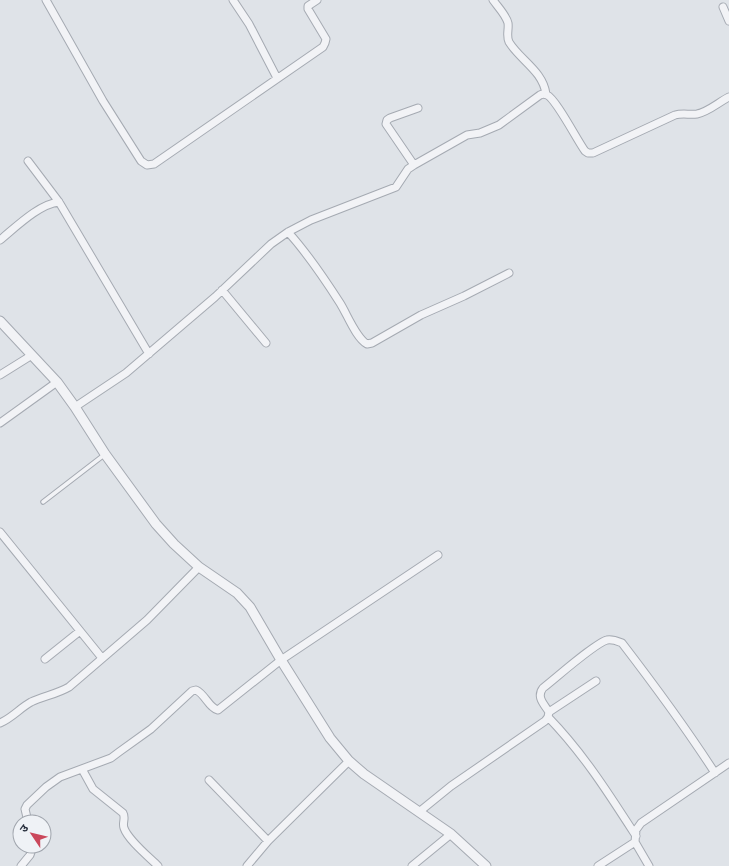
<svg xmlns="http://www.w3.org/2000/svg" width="729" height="866" font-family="'Archivo Narrow','Noto Sans Devanagari',sans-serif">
  <rect width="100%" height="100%" fill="#dfe3e8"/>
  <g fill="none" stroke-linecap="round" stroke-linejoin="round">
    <!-- service casing -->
    <g stroke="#a5aab2" stroke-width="5.5">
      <path id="service" d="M43 502 104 455"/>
    </g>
    <!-- minor casing -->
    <g stroke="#a5aab2" stroke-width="9">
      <path id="minor" d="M46 0 103 101 141 161 147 165 154 164 323 47 325 43 326 39 308 9V6L317 0
        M233 0 249 24 277 78
        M493 0C498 7 506 15 508 23 509 29 506 36 509 42 520 60 543 71 546 94
        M723 7 729 21
        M28 161 59 202 149 354
        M414 165 386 124 387 120 390 118 418 108
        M288 232C308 254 324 278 340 303 347 314 356 338 367 344L372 343 421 315 464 296 509 273
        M0 240C16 227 39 204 59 202
        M222 290 266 343
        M0 375 32 355
        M75 407 126 373 215 297 271 244 288 232 311 220 396 187 408 169 414 165 467 135 480 133 499 125 540 95C542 94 545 94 547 95 556 99 577 140 585 151L588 153H593L675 115C682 113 690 115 697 114 708 112 719 102 729 97
        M0 423 57 382
        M0 532 102 658
        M45 659 80 631
        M549 712 596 681
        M548 717C583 753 609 794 636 836
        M0 723C12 718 20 708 31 702 44 696 57 694 69 687L147 620 199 567
        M82 769 93 789 123 813C126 818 122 823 124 828 128 840 149 857 158 866
        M209 780 268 841
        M419 812 451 786 545 721 548 717 549 712C544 704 536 697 543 688 556 678 595 643 607 640 613 639 617 641 622 643 655 686 686 728 715 773
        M28 822 25 809 27 805 46 787 60 777 111 758 119 752 151 729 192 691 196 690C205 694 209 708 218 710L281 660 438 555
        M635 842 649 866
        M21 866 30 855 33 846
        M247 866 268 841 349 761
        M412 866 451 834
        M598 866 635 842 636 830 641 823 729 763"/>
    </g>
    <!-- tertiary casing -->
    <g stroke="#a5aab2" stroke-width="11">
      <path id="tertiary" d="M0 321 57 382 75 407 105 454 156 524 174 544 199 567 237 593 250 607 281 660 330 738 349 761 364 774 451 834 486 866"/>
    </g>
    <!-- service -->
    <use href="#service" stroke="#f2f3f6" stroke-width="3.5"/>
    <!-- minor -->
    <use href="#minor" stroke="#f2f3f6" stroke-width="7"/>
    <!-- tertiary -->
    <use href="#tertiary" stroke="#f2f3f6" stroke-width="9"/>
  </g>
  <!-- north arrow -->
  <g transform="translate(32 834) rotate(305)"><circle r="19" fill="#eff2f6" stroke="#a0a5ad"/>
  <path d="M0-3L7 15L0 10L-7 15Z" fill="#ca475b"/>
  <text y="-6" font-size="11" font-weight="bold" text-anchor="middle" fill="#29313f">उ</text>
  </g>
</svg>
